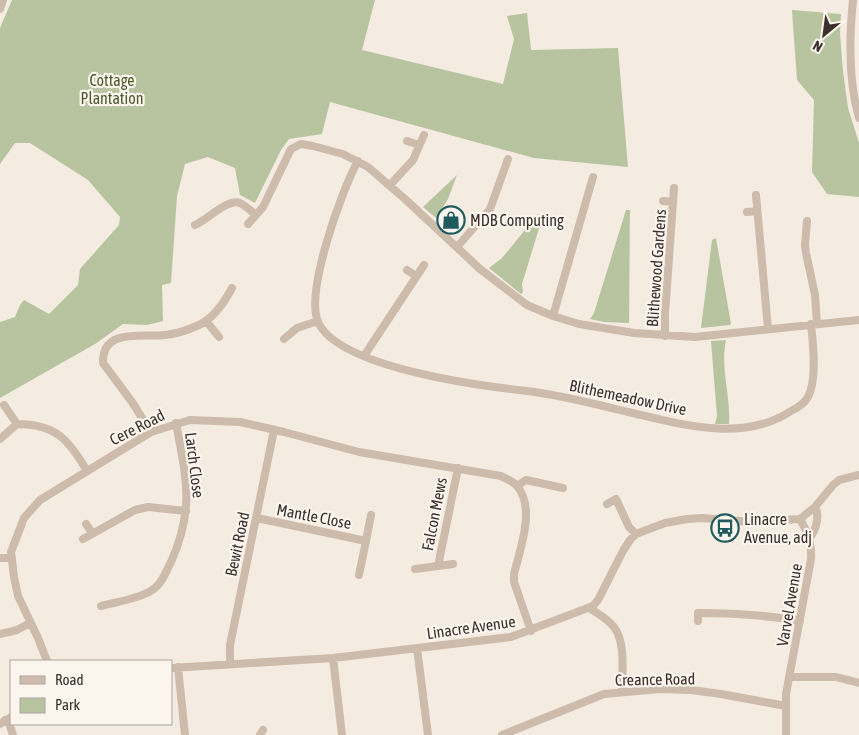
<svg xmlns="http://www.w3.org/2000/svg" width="859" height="735" font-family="'Asap Condensed',sans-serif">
  <rect width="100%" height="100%" fill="#f4ebe1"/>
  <!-- green -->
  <path fill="#b8c4a0" d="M12 0H375L362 50 503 84 514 39 507 16 527 13 531 50 618 48 628 167 534 158 330 102 322 134 289 139 281 150 255 203 240 195 235 168 208 157 185 164 177 196 171 283 162 285 163 321 147 325 123 324 95 344 0 398V322L15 317 20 305 24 300 49 314 78 285 80 269 119 225 120 217 88 180 30 143H15L0 164V28Z
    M792 10 841 14 840 34 843 71 848 108 859 143V197L827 194 812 172 814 100 797 80Z
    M457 175 448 199 436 218 423 207Z
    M626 210H630L629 323 604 322 590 319 594 313Z
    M538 214 541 222 522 284 523 292 521 294 489 268 502 258Z
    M716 238 731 324 730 325 701 328 712 240Z
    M726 340C720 368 731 397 729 424H715L717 416 711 341Z"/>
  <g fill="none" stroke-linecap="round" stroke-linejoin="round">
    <!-- minor -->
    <path stroke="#cdbbac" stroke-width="8" d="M853 0C849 39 848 80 859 118
      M0 9 3 0
      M407 141 419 145
      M358 161C342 189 305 292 318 322 339 368 481 386 527 391 561 395 595 404 628 412 680 424 743 443 791 411 797 408 802 405 806 400 818 384 813 343 811 324
      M390 185 413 160 424 135
      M756 195 768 329
      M663 201 673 202
      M747 212 757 211
      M807 221 805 245 806 253 815 295 817 324
      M248 224 263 207 291 149 301 144 313 146 343 154 368 167 405 199 480 269 527 305 553 316 579 324 634 333 695 337 859 320
      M195 225C207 220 228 198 240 203 246 206 251 211 256 215
      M457 247 490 209 508 159
      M407 270 416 276
      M553 316 593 177
      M206 321 219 337
      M665 336V314L674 188
      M284 339 297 328 318 321
      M364 356 424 265
      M4 405 17 424
      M151 432 132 402 103 363C102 327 144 338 165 335 177 334 188 330 199 325 214 318 224 303 232 288
      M0 439 17 424C56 424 69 440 87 471
      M517 486 526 480 563 488
      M607 504 616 499 629 527 636 534
      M257 518 366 541 371 515
      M86 524 92 533
      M809 538C816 532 820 515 815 507
      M83 539 135 510 148 507 186 511
      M0 558H12
      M453 564 438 566 458 468
      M415 569 438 566
      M359 575 366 541
      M101 606C116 602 143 598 155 588 163 582 166 571 171 562 195 508 186 478 176 423
      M589 608C597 613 607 618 614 627 626 643 622 672 622 692
      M698 621V613C732 613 766 615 800 621
      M0 634 17 630 30 623
      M417 648 428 735
      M333 658 342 735
      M47 661 38 638 18 596 14 577 11 552 24 518 40 500 151 432 190 420 240 422 284 432 359 452 501 476C506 479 513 481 517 486 536 508 520 549 514 574V582L531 631
      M230 664V645L274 430
      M178 667 185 735
      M171 668 333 658 511 637 593 606 598 600 623 551 630 540 636 534 665 523 687 519 702 518 751 522 800 519 815 507 833 485 839 480 859 475
      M790 677H836L859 683
      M5 720 9 723 13 735
      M0 724 11 717
      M260 735 263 730
      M502 735 604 694 660 689 691 690 721 694 786 706
      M786 735V694L811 559C812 544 808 533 800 519"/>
  </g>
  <!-- icons -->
  <defs>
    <g id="shop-ring" transform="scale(1.4375)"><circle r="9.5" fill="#fbf5ee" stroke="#1f5a5e" stroke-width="1.5"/><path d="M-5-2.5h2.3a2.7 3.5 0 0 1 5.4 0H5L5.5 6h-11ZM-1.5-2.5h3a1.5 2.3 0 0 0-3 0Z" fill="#1f5a5e"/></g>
    <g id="bus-ring" transform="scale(1.4375)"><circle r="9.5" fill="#fbf5ee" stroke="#1f5a5e" stroke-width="1.5"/><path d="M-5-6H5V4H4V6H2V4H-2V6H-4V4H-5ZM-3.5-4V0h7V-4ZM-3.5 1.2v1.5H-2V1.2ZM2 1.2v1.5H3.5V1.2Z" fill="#1f5a5e"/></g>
  </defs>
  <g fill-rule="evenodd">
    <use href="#shop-ring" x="451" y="220"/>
    <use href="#bus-ring" x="725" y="528"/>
  </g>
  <g text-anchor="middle" stroke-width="4.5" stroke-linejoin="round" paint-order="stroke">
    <!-- park labels -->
    <g font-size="16" fill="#4a5a2e" stroke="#fbf5ee">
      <text x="112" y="86">Cottage<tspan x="112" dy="18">Plantation</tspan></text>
    </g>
    <!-- poi labels -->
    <g font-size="16" fill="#3b302b" stroke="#fbf5ee" text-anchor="start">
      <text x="470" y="226">MDB Computing</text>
      <text x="744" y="525">Linacre<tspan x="744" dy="18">Avenue, adj</tspan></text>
    </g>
    <!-- street labels -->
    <g font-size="16" fill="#3b302b" stroke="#fbf5ee">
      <text transform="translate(656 268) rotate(-86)" y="6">Blithewood Gardens</text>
      <text transform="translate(628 397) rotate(12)" y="6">Blithemeadow Drive</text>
      <text transform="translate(137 427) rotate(-27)" y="6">Cere Road</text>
      <text transform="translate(195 465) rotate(83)" y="6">Larch Close</text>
      <text transform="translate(434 514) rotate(-79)" y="6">Falcon Mews</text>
      <text transform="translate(314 516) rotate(11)" y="6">Mantle Close</text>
      <text transform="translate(237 544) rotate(-78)" y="6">Bewit Road</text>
      <text transform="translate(789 605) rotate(-80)" y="6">Varvel Avenue</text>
      <text transform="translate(471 627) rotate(-8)" y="6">Linacre Avenue</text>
      <text transform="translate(655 679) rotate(-1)" y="6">Creance Road</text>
    </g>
  </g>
  <!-- legend -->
  <rect x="10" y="660" width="162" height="65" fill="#fbf5ee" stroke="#aea6a0"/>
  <rect x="20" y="676" width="25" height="8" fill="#cdbbac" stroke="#aea6a0"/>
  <text x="55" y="685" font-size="15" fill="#3b302b">Road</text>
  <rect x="20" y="698" width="25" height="15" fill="#b8c4a0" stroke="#aea6a0"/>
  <text x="55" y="710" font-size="15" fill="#3b302b">Park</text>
  <!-- north arrow -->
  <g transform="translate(824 35) rotate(209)" stroke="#fbf5ee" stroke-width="4" paint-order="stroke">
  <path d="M0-4L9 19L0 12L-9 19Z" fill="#3b302b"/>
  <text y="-8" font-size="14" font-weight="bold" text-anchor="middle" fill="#3b302b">N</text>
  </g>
</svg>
